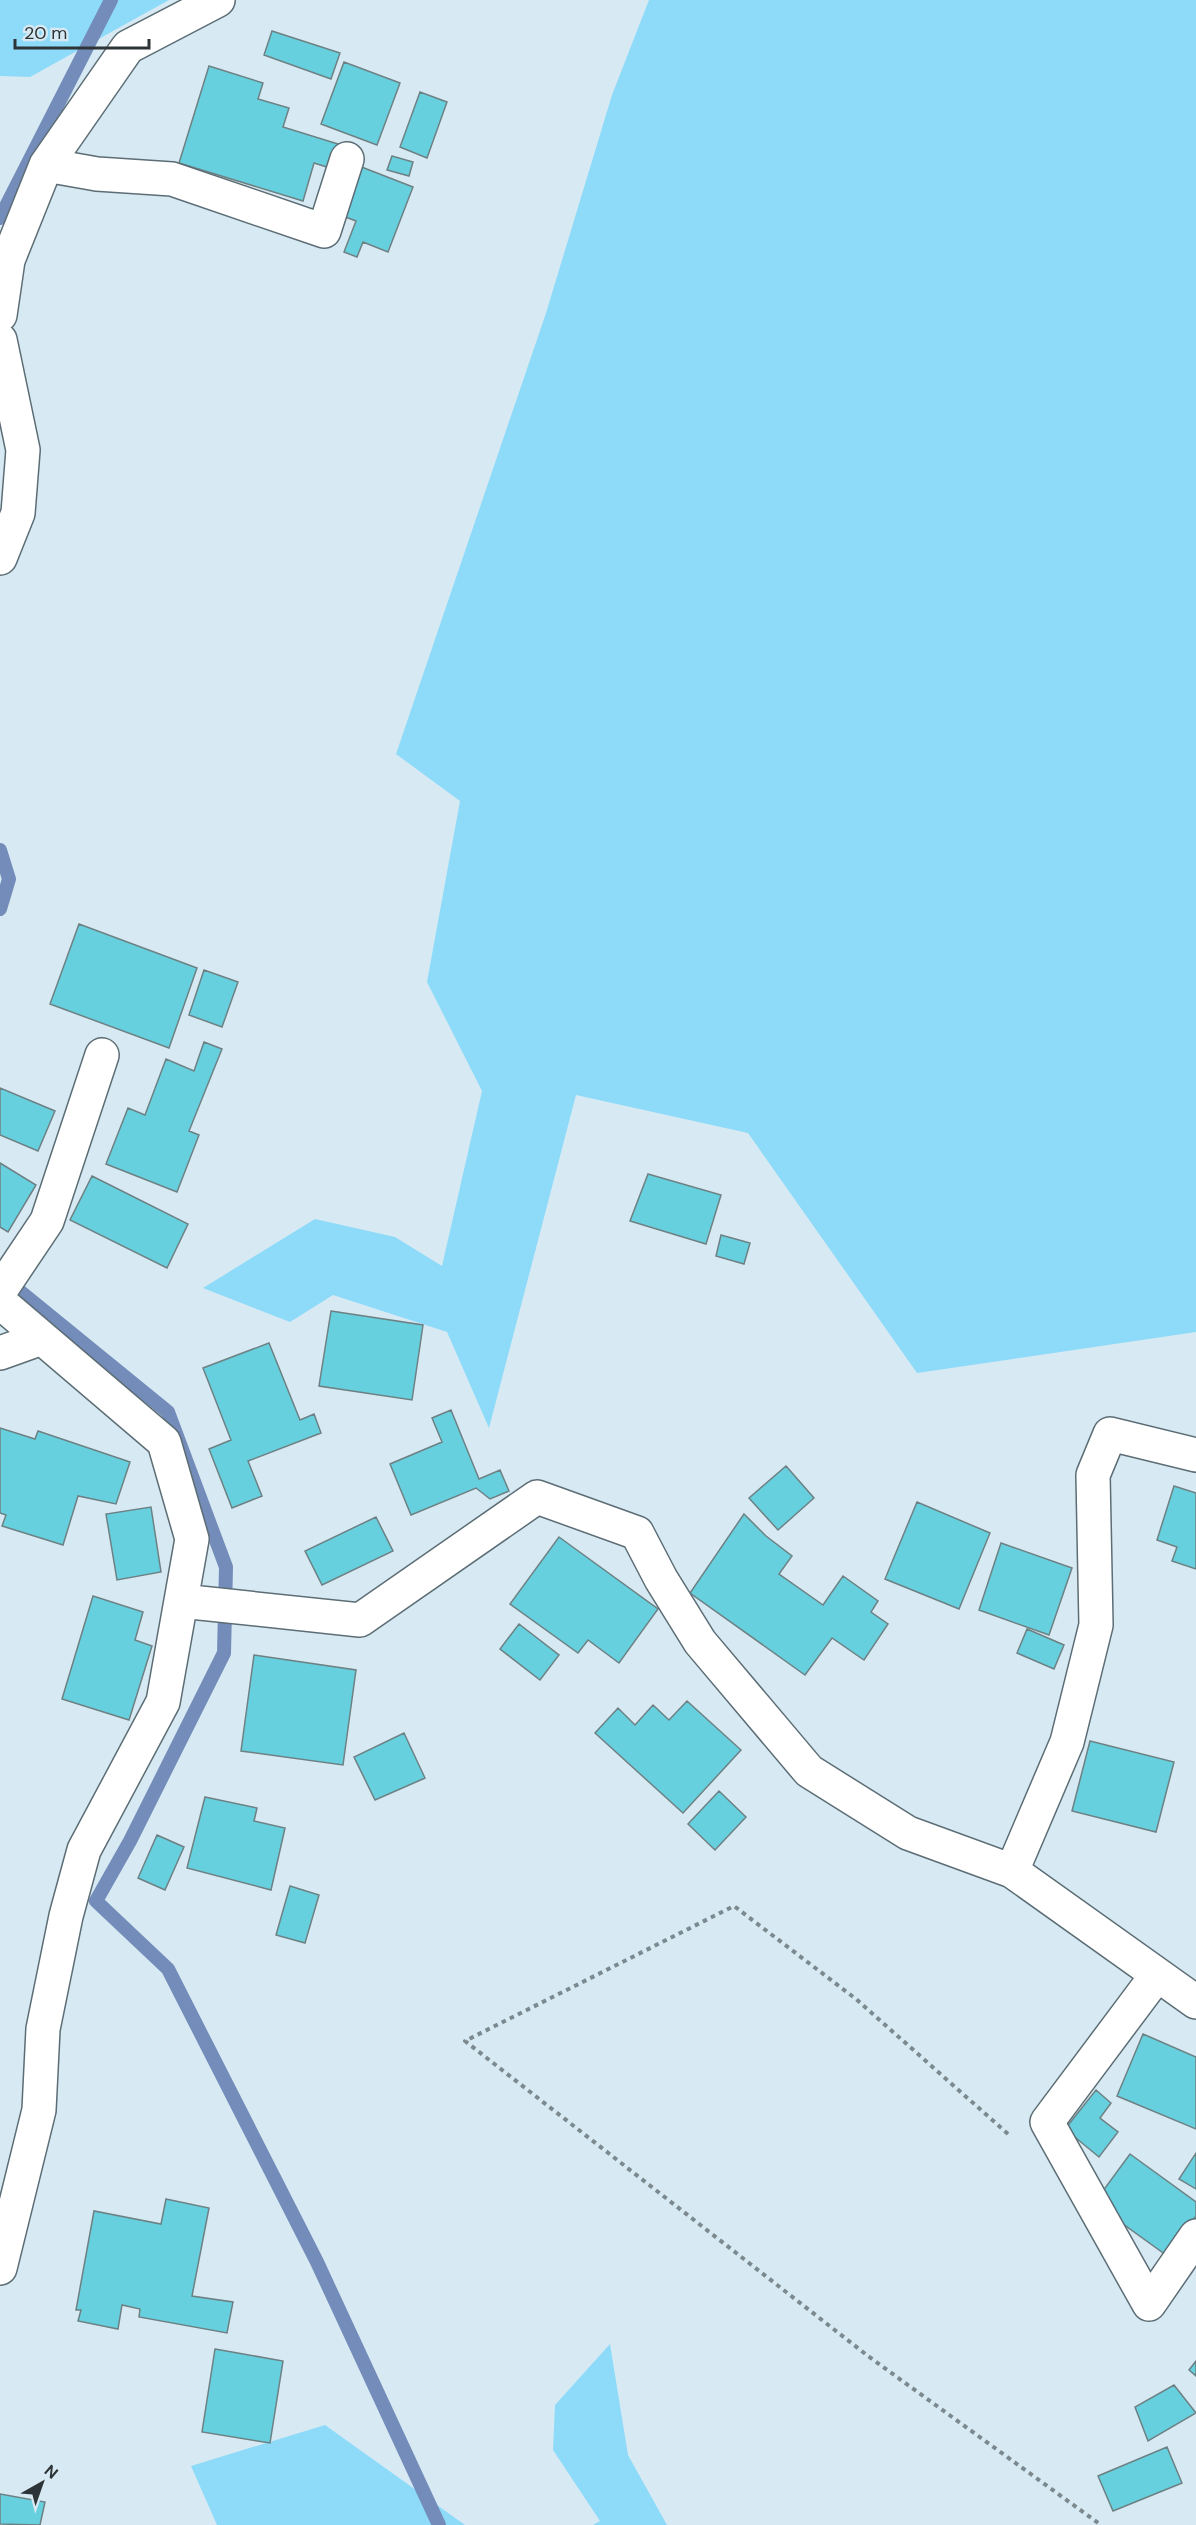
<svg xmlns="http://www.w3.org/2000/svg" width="1196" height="2525" font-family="'DM Sans',sans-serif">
  <rect width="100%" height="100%" fill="#d7eaf3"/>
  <!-- green -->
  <path fill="#8edaf9" d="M0 0H169L30 77 0 76Z
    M649 0H1196V1332L917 1373 748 1133 576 1095 489 1428 447 1332 333 1295 290 1322 203 1288 315 1219 395 1237 442 1266 482 1091 427 982 460 801 396 754 546 313 612 95Z
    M610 2344 628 2455 667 2525H593L600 2521 553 2450 555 2405Z
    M325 2425 465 2525H217L191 2466Z"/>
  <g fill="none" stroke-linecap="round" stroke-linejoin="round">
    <!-- stream -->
    <path stroke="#748cb9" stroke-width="14" d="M0 218 111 0
      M0 850 9 879 0 909
      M6 1280 168 1412 226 1567 224 1653 130 1841 96 1901 168 1969 317 2262 439 2525"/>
  </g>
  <!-- building -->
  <path fill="#67d0de" stroke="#6d8184" stroke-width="1.5" d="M272 31 340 53 331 79 264 55Z
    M344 62 400 83 377 145 321 124Z
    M209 66 263 83 258 99 289 108 283 127 338 144 330 168 314 163 303 201 179 163Z
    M420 92 447 102 427 158 400 147Z
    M392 156 413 162 409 176 387 170Z
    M359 166 413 187 388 252 363 242 357 257 344 252 356 221 340 215Z
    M79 924 197 968 169 1048 50 1004Z
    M204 970 238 982 222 1027 189 1015Z
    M204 1042 222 1049 189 1131 199 1135 177 1192 106 1164 128 1108 145 1115 166 1059 194 1071Z
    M0 1088 55 1111 38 1151 0 1135Z
    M0 1163 36 1185 8 1232 0 1227Z
    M648 1174 721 1195 706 1244 630 1221Z
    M92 1176 188 1224 167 1268 70 1220Z
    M721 1235 750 1243 744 1264 716 1256Z
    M331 1311 423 1325 412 1400 319 1386Z
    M269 1343 300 1420 314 1414 321 1433 248 1461 262 1496 232 1508 209 1449 231 1440 203 1368Z
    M451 1410 479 1479 500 1470 509 1491 490 1499 476 1488 411 1515 390 1464 442 1442 432 1418Z
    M0 1428 35 1439 38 1431 130 1462 116 1504 78 1496 63 1545 2 1526 6 1515 0 1513Z
    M786 1466 814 1498 778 1530 749 1498Z
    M1174 1486 1196 1493V1569L1172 1561 1177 1547 1157 1540Z
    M917 1502 990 1533 959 1609 885 1579Z
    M151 1507 161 1572 117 1580 106 1514Z
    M744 1514 766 1536 792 1556 779 1574 823 1605 843 1576 878 1601 871 1612 888 1624 864 1660 832 1638 805 1675 690 1593Z
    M376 1517 393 1551 322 1585 305 1551Z
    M559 1537 658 1609 619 1663 588 1640 578 1653 510 1604Z
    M1001 1543 1072 1568 1049 1635 979 1610Z
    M93 1596 143 1612 135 1640 152 1646 129 1720 62 1699Z
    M519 1624 559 1655 540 1680 500 1649Z
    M1027 1629 1064 1645 1054 1669 1017 1653Z
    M254 1655 356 1670 343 1765 241 1751Z
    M687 1701 741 1750 683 1813 595 1733 618 1708 635 1725 653 1705 669 1720Z
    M404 1733 425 1778 375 1800 354 1757Z
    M1090 1741 1174 1762 1156 1832 1072 1811Z
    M719 1791 746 1817 715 1850 688 1824Z
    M205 1797 257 1808 254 1821 285 1828 271 1890 187 1868Z
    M157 1835 184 1847 165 1890 138 1878Z
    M290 1886 319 1895 305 1943 276 1935Z
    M1143 2034 1196 2057V2129L1117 2096Z
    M1096 2090 1111 2103 1100 2118 1118 2132 1099 2157 1065 2129Z
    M1196 2153V2189L1179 2179Z
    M1130 2154 1196 2202V2216L1166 2255 1094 2203Z
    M166 2199 209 2208 192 2296 233 2302 227 2333 139 2317 140 2309 122 2305 118 2329 78 2321 81 2310H76L94 2211 161 2224Z
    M215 2349 283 2361 270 2443 202 2432Z
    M1196 2361V2376L1189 2370Z
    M1174 2385 1196 2413 1148 2441 1135 2407Z
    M1167 2447 1182 2483 1113 2511 1098 2476Z
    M0 2494 45 2502 40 2525 0 2524Z"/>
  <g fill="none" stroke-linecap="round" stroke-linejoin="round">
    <!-- minor casing -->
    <g stroke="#5c6d75" stroke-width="36">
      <path id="minor" d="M46 165 97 174 172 179 324 231 347 159
        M0 315 8 260 46 165 128 47 218 0
        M0 340 23 450 18 513 0 558
        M0 1291 47 1221 102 1055
        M0 1302 164 1442 192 1539 163 1702 84 1850 66 1916 43 2029 39 2110 0 2268
        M0 1353 42 1338
        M181 1601 360 1620 537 1497 637 1533 661 1579 700 1642 809 1771 908 1833 1012 1871 1196 2002
        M1012 1871 1067 1742 1096 1625 1093 1475 1110 1434 1196 1455
        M1157 1975 1047 2122 1149 2304 1196 2236"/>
    </g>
    <!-- path -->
    <path stroke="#7c898f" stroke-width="4" stroke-dasharray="4.5 4.5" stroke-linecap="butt" d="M1008 2134 856 1999 734 1906 465 2041 868 2356 1101 2525"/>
    <!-- minor -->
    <use href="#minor" stroke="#fff" stroke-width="33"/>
  </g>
  <!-- north arrow -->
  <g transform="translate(42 2483) rotate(40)" stroke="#d7eaf3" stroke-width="4.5" paint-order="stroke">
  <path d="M0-4.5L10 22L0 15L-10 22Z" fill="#2d3437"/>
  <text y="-9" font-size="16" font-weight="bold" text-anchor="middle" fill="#2d3437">N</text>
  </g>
  <!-- scale -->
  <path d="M15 39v9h134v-9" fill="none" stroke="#2d3437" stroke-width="3"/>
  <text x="24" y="39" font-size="18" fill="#2d3437" stroke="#d7eaf3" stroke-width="4.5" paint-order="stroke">20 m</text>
</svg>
